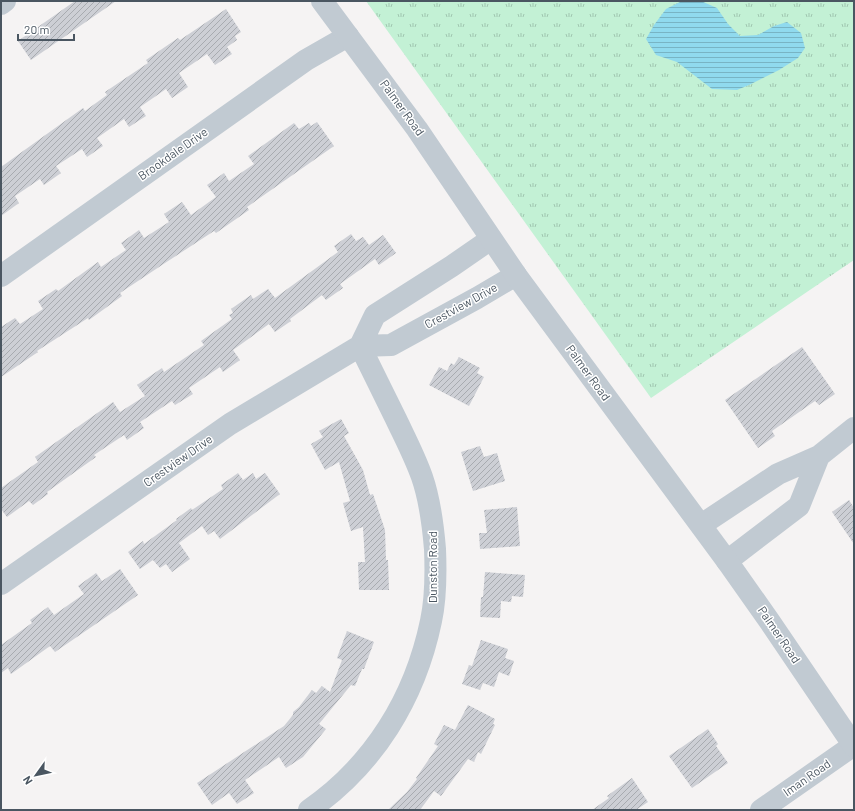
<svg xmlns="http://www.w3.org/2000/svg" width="855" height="811" font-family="Barlow,sans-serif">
  <defs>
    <pattern id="grass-tufts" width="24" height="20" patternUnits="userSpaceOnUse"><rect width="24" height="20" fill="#c3f1d5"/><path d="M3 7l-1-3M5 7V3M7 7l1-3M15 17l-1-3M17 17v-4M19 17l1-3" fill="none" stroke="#a0c6b0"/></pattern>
    <pattern id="water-rules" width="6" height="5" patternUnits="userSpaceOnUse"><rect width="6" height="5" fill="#90daee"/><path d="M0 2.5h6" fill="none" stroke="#78b4c4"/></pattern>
    <pattern id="building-hatch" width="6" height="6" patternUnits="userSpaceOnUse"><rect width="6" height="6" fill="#cdcfd5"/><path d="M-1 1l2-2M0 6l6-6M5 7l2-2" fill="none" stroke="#a8abb0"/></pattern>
  </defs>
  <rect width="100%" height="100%" fill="#f5f3f3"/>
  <!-- grass -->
  <path fill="url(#grass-tufts)" d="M366 1H854V260L651 398Z"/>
  <!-- water -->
  <path fill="url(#water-rules)" d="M682 1H701L717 8 728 24 740 36 758 35 774 26 787 22 801 33 805 48 798 58 779 70 749 85 737 90 712 89 677 62 656 55 646 39 654 25 666 9Z"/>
  <!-- building -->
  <path fill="url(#building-hatch)" d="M75 1H116L31 60 18 41Z
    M226 9 241 32 235 36 237 40 227 47 232 54 215 65 207 54 179 73 188 87 172 98 166 89 140 107 146 116 129 127 124 119 97 138 103 146 87 157 82 149 56 166 61 173 44 185 40 179 15 196 19 203 1 216V167L83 108 85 111 107 95 105 92 148 63 146 60 178 38 180 40Z
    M317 122 334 146 247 207 249 210 216 233 214 231 162 265 120 293 122 296 89 320 88 318 37 351 38 352 1 377V327L15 318 20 324 43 309 38 301 56 289 58 291 98 262 101 267 126 250 121 243 139 230 144 238 169 222 164 214 182 202 191 215 216 197 207 185 224 173 229 181 254 164 248 156 294 123 299 129 309 123 311 126Z
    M351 234 356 241 363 237 369 245 383 235 396 253 379 265 375 259 340 284 343 288 326 300 322 295 290 319 291 321 275 332 269 324 233 350 240 360 223 372 220 367 189 388 193 394 175 405 172 401 140 422 144 428 127 440 124 435 94 455 96 457 47 492 48 494 33 505 29 501 7 517 1 509V488L38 462 35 457 113 402 120 412 145 396 137 385 162 368 164 372 204 345 201 341 232 319 229 315 233 313 231 309 251 295 253 299 268 289 275 298 338 252 334 246Z
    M802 347 835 394 819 405 815 401 772 431 775 436 758 448 725 400Z
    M459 357 480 368 477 373 484 377 469 406 429 385 439 367 447 371 451 363 454 365Z
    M341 419 349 433 344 436 363 470 370 495 373 494 385 530 386 560H388L389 590H359L358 562H365L363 527 351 531 343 503 350 501 339 462 325 470 311 444 323 437 319 431Z
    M480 446 484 457 497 453 505 481 473 491 461 452Z
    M238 473 243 480 253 473 256 479 265 473 280 494 220 539 214 531 208 535 202 526 179 543 190 559 172 572 166 564 160 568 153 560 140 569 128 552 143 541 144 544 177 520 176 519 191 508 192 510 223 489 221 485Z
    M849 500 854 508V544L832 512Z
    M517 507 520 546 480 549 479 533H487L484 510Z
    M120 569 138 595 55 652 50 646 11 674 8 668 1 673V645L32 623 30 620 48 607 54 615 84 594 78 586 96 573 102 581Z
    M485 572 525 575 523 597 512 596 511 602 501 601 500 618 480 617 481 597H483Z
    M347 631 374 642 364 669H362L355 686 351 685 319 724 326 729 303 757 286 768 279 757 245 780 254 793 237 804 229 793 212 805 197 783 284 726 293 715V712L299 707 312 690 316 693 322 686 330 692 342 660 337 658Z
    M481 640 508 649 505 658 514 661 509 676 499 672 494 687 483 683 480 690 462 684 469 665 472 666Z
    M468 705 495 719 493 724 495 725 481 754 478 752 474 762 468 759 441 796 434 791 420 810H388L407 792 417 779 416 778 438 746 434 744 444 725 455 730Z
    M708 729 718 744 716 746 728 763 692 788 669 756Z
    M632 778 648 802 636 810H592L609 798 607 796Z"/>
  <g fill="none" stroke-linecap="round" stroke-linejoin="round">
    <!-- minor -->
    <path stroke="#c1cad2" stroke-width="22" d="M1 4 5 1
      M1 276 306 60 348 36
      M360 346 375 315 452 266 491 239
      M819 456 854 428
      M701 525 778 474 819 456 799 506 727 561
      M1 584 230 424 360 346 391 345 477 298 516 275
      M309 810C374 765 415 698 431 621 436 598 436 573 435 549 433 525 430 500 422 477 415 457 405 438 396 419 384 395 372 370 360 346
      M761 810 854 745"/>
    <!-- tertiary -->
    <path stroke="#c1cad2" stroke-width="22" d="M322 1 417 129 516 275 727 561 770 622 854 746"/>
  </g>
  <g text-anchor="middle" stroke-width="3" stroke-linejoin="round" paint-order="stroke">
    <!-- street labels -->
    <g font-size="12" fill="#4a5661" stroke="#fff">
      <text transform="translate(402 108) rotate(54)" y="4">Palmer Road</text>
      <text transform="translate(173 154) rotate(-35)" y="4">Brookdale Drive</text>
      <text transform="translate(461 306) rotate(-29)" y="4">Crestview Drive</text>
      <text transform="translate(588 373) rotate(54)" y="4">Palmer Road</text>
      <text transform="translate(178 461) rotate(-35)" y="4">Crestview Drive</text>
      <text transform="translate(433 567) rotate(-90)" y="4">Dunston Road</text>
      <text transform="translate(779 635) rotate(56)" y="4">Palmer Road</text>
      <text transform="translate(807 778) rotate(-35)" y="4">Iman Road</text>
    </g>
  </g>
  <!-- border -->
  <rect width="855" height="811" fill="none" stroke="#4a5661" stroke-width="4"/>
  <!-- north arrow -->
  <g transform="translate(36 775) rotate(237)" stroke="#ffffff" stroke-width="3" paint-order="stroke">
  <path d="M0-3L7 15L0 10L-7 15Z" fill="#4a5661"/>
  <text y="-6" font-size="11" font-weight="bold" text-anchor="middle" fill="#4a5661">N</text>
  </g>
  <!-- scale -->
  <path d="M18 34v6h56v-6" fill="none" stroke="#4a5661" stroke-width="2"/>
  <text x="24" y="34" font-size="12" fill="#4a5661" stroke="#ffffff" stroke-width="3" paint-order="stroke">20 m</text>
</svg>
